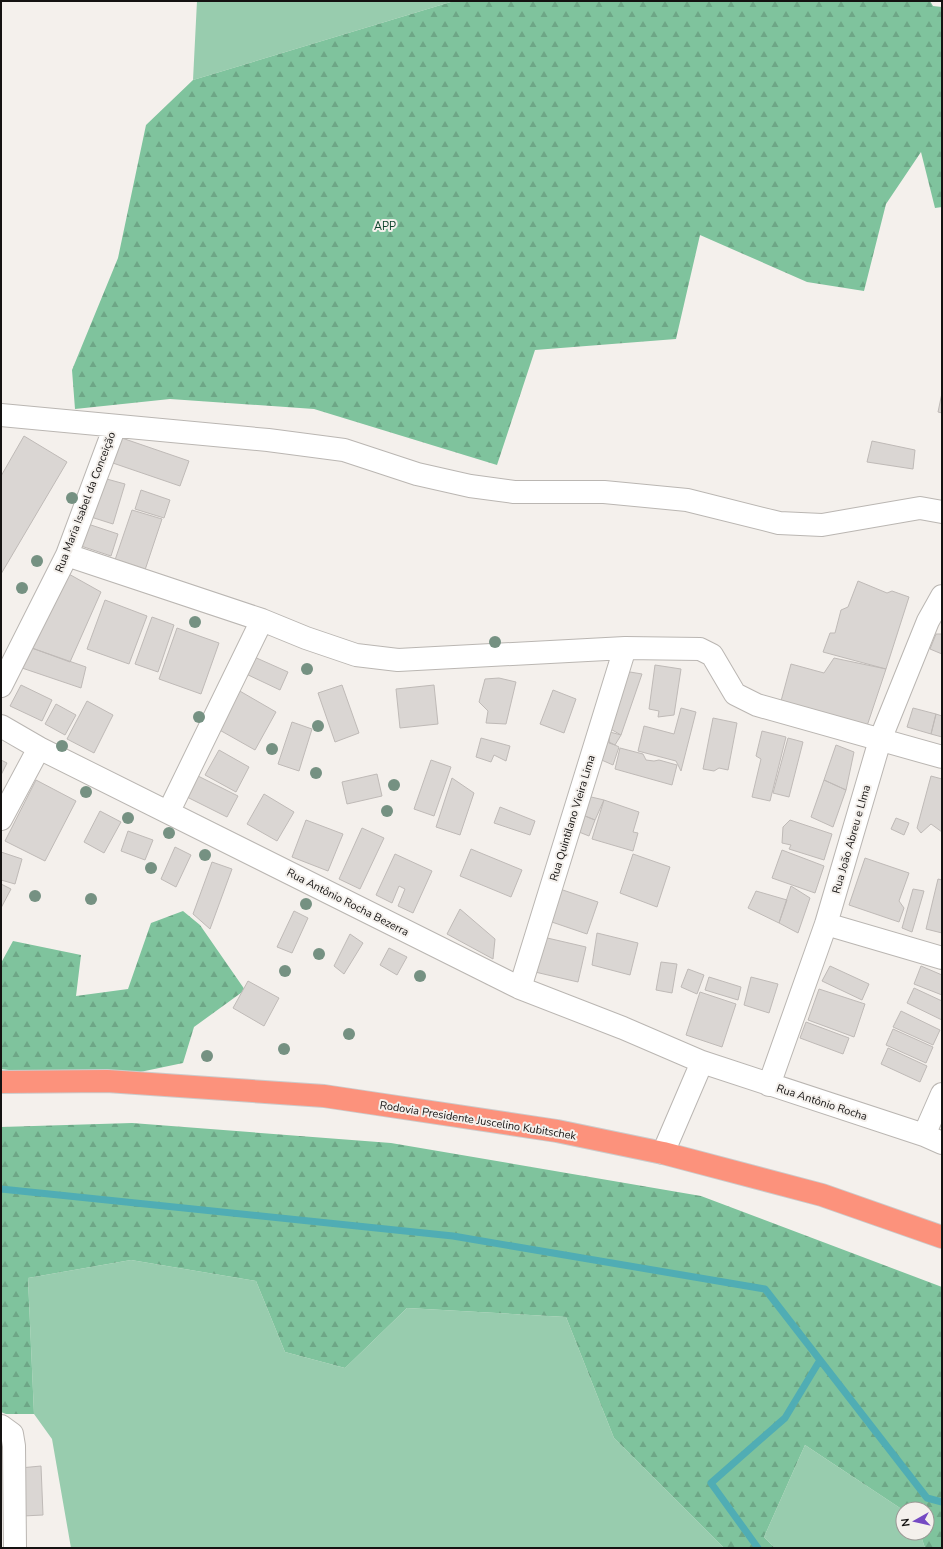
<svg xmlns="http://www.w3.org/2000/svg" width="943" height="1549" font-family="'Nunito Sans',sans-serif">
  <defs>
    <pattern id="forest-firs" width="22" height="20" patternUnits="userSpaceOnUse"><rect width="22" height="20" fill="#7fc39d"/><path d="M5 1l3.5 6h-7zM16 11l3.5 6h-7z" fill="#6da686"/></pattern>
  </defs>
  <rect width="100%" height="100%" fill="#f4f0ec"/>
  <!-- grass -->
  <path fill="#98ccae" d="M197 1H454L193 80Z
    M131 1260 256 1281 285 1352 345 1368 407 1308 566 1317 614 1438 724 1548H71L52 1439 34 1414 28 1278Z
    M805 1445 903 1510V1533H920L925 1548H775L764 1537Z"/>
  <!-- forest -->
  <path fill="url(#forest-firs)" d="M454 1H930L933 6 942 7V207L935 208 921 152 886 204 864 291 807 282 700 235 676 339 535 350 497 465 314 409 170 399 75 409 72 370 118 258 146 125 193 80Z
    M183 911 200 925 245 990 194 1027 183 1063 97 1081 1 1069V963L13 941 81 955 76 996 128 989 151 923Z
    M132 1123 391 1143 701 1196 942 1287V1548H925L920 1533H927V1509L903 1510 805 1445 764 1537 775 1548H724L614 1438 566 1317 407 1308 345 1368 285 1352 256 1281 131 1260 28 1278 34 1414H6L1 1412V1127Z"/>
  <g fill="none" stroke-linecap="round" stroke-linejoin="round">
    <!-- stream -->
    <path stroke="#50adb4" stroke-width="7" d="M1 1189 453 1236 765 1289 927 1498 942 1502
      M758 1548 711 1483 785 1418 820 1360"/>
  </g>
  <!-- building -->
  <path fill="#dad6d3" stroke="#bfbab7" d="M942 393V413L938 412Z
    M24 436 67 462 1 574V476Z
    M116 436 189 461 180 486 107 461Z
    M872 441 915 450 913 469 867 462Z
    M103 478 125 484 113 524 91 517Z
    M141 490 170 500 164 518 135 509Z
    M132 510 162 519 145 570 115 560Z
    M88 524 118 534 111 556 81 546Z
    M67 573 101 592 70 662 29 647Z
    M858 581 887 593 892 591 909 597 886 669 823 652 830 633H835L841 610 848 607Z
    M105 600 147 616 129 664 87 649Z
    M152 617 174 625 158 672 135 664Z
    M177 628 219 643 201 694 159 679Z
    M936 634H942V654L930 649Z
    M29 647 86 667 81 688 22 668Z
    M252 656 288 672 280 690 244 673Z
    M834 658 886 669 867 726 781 701 791 664 824 673Z
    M655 665 681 669 674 715 658 717 659 711 649 709Z
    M624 671 642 674 621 735 607 727Z
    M499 678 516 682 506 724 486 723 488 711 479 702 485 679Z
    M21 685 52 700 42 721 10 706Z
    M342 685 359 733 335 742 318 693Z
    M434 685 438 724 400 728 396 689Z
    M238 690 276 712 255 750 216 728Z
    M553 690 576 699 564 733 540 724Z
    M87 701 113 715 94 753 67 739Z
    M56 704 76 715 65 735 45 724Z
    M681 708 696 712 681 771 676 761 638 751 644 726 674 734Z
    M913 708 936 714 931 734 907 727Z
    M936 714 942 716V737L931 734Z
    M713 718 737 723 728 770 719 768 714 771 703 769Z
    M292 722 312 729 299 771 278 764Z
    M762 731 786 737 770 801 752 797 761 759 756 756Z
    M610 732 621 735 615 745 609 743Z
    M481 738 510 746 506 761 494 755 491 762 476 757Z
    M788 738 803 742 789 797 773 793Z
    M605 740 619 747 613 765 597 758Z
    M836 745 854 752 846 790 824 780Z
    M620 748 643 754 646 760 654 761 659 760 677 765 672 785 615 769Z
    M219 750 249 767 236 792 205 775Z
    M1 760 7 763 1 775Z
    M431 760 451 767 434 816 414 809Z
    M377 774 382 796 347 804 342 782Z
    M198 776 238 796 227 817 187 797Z
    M931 776 942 779V832L931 824 921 833 917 828Z
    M452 778 474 793 460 835 436 827Z
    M36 780 76 801 45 861 5 841Z
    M824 780 846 790 833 827 811 817Z
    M264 794 294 812 277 841 247 824Z
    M587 796 604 800 595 820 580 814Z
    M604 800 639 812 633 832 638 833 633 851 592 839Z
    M500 807 535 821 530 835 494 823Z
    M100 811 121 822 104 853 84 842Z
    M580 814 595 820 589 836 574 830Z
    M896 818 909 823 904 835 891 829Z
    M306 820 343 834 328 871 292 857Z
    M790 820 832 834 824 860 789 849 791 845 782 843 783 827Z
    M362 828 384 838 360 889 339 879Z
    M128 831 153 840 145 860 121 851Z
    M175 847 191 855 176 887 161 879Z
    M471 849 522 870 511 897 460 876Z
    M782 850 824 866 815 893 772 878Z
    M1 852 22 859 15 884 1 880Z
    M395 854 432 871 413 913 398 906 405 889 399 886 392 903 376 895Z
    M633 854 670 867 657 907 620 893Z
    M865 858 909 873 899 901 904 908 899 922 849 905Z
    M212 862 232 869 210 929 193 914Z
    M938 879 942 880V933L926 929Z
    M1 884 11 889 1 908Z
    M791 886 810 898 798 933 779 923Z
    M554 887 598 902 587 934 543 919Z
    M913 889 924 891 912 932 902 928Z
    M756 891 787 900 779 923 748 908Z
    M460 909 495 939 493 959 447 934Z
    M294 911 308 918 292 953 277 947Z
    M597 933 638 943 630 975 592 965Z
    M350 934 363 943 344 974 334 966Z
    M543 937 586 947 578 982 535 972Z
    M389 948 407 957 397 975 380 965Z
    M661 962 677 964 672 993 656 990Z
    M830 966 869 984 862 1000 822 981Z
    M921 966 942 975V995L914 984Z
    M688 969 704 975 697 994 681 987Z
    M709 977 741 987 738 1000 705 990Z
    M751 977 778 984 769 1013 744 1005Z
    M248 981 279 998 264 1026 233 1008Z
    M914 988 942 1001V1020L907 1003Z
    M819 989 865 1004 854 1037 808 1020Z
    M700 992 736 1004 722 1047 686 1035Z
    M901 1011 940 1030 933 1045 893 1027Z
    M806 1022 849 1038 843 1054 800 1038Z
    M893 1029 933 1047 926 1063 886 1045Z
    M888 1048 927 1066 920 1082 881 1064Z
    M41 1466 43 1515 23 1516 20 1468Z"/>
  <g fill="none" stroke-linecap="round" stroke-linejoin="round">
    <!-- minor casing -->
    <g stroke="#bab6b2" stroke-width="24">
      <path id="minor" d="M1 415 268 440 344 450 417 474 470 486 514 492H604L687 500 779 523 822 525 920 508 942 512
        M67 555 262 620 306 638 356 655 398 660 625 648 700 649 712 655 735 694 757 705 942 757
        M1 686 67 555 115 426
        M1 726 39 748 520 988 623 1028 702 1062 924 1135 942 1143
        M169 811 262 620
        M1 819 39 748
        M826 924 942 958
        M520 988 625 648
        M769 1085 826 924 880 740 928 621 942 596
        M924 1135 942 1094
        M663 1153 702 1062
        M1 1426 12 1434 14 1446 15 1548"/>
    </g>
    <!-- highway casing -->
    <g stroke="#cbcbcb" stroke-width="24">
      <path id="highway" d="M1 1082 107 1081 324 1096 557 1131 663 1153 822 1195 942 1237"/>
    </g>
    <!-- minor -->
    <use href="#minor" stroke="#fff" stroke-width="22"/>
    <!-- highway -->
    <use href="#highway" stroke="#fc927c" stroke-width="22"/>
  </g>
  <!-- trees -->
  <g fill="#759182">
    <circle cx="72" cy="498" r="6"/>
    <circle cx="37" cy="561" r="6"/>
    <circle cx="22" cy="588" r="6"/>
    <circle cx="195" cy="622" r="6"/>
    <circle cx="495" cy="642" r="6"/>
    <circle cx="307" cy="669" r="6"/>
    <circle cx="199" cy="717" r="6"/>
    <circle cx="318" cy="726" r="6"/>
    <circle cx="62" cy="746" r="6"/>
    <circle cx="272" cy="749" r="6"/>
    <circle cx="316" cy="773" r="6"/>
    <circle cx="394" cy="785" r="6"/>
    <circle cx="86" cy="792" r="6"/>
    <circle cx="387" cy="811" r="6"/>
    <circle cx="128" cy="818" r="6"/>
    <circle cx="169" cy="833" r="6"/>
    <circle cx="205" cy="855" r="6"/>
    <circle cx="151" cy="868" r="6"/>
    <circle cx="35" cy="896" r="6"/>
    <circle cx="91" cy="899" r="6"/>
    <circle cx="306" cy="904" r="6"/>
    <circle cx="319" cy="954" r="6"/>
    <circle cx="285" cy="971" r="6"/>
    <circle cx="420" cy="976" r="6"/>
    <circle cx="349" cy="1034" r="6"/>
    <circle cx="284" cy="1049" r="6"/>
    <circle cx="207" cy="1056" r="6"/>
  </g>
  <g text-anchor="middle" stroke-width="4" stroke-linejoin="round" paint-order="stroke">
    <!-- park labels -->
    <g font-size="11" fill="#0d442b" stroke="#f4f0ec">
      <text x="385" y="230">APP</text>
    </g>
    <!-- street labels -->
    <g font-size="11" fill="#141211" stroke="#f4f0ec">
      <text transform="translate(85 502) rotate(-69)" y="4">Rua Maria Isabel da Conceição</text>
      <text transform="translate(572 818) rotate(-73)" y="4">Rua Quintilano Vieira Lima</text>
      <text transform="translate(851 839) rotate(-74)" y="4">Rua João Abreu e LIma</text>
      <text transform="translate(348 902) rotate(27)" y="4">Rua Antônio Rocha Bezerra</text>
      <text transform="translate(822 1102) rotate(18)" y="4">Rua Antônio Rocha</text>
      <text transform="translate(478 1120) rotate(9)" y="4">Rodovia Presidente Juscelino Kubitschek</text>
    </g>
  </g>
  <!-- border -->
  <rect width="943" height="1549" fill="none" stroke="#141211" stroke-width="4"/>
  <!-- north arrow -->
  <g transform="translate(915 1521) rotate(262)"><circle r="19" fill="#f4f0ec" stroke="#9a9794"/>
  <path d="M0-3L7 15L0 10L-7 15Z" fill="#754ac3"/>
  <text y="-6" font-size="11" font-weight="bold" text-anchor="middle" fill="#141211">N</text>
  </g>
</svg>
